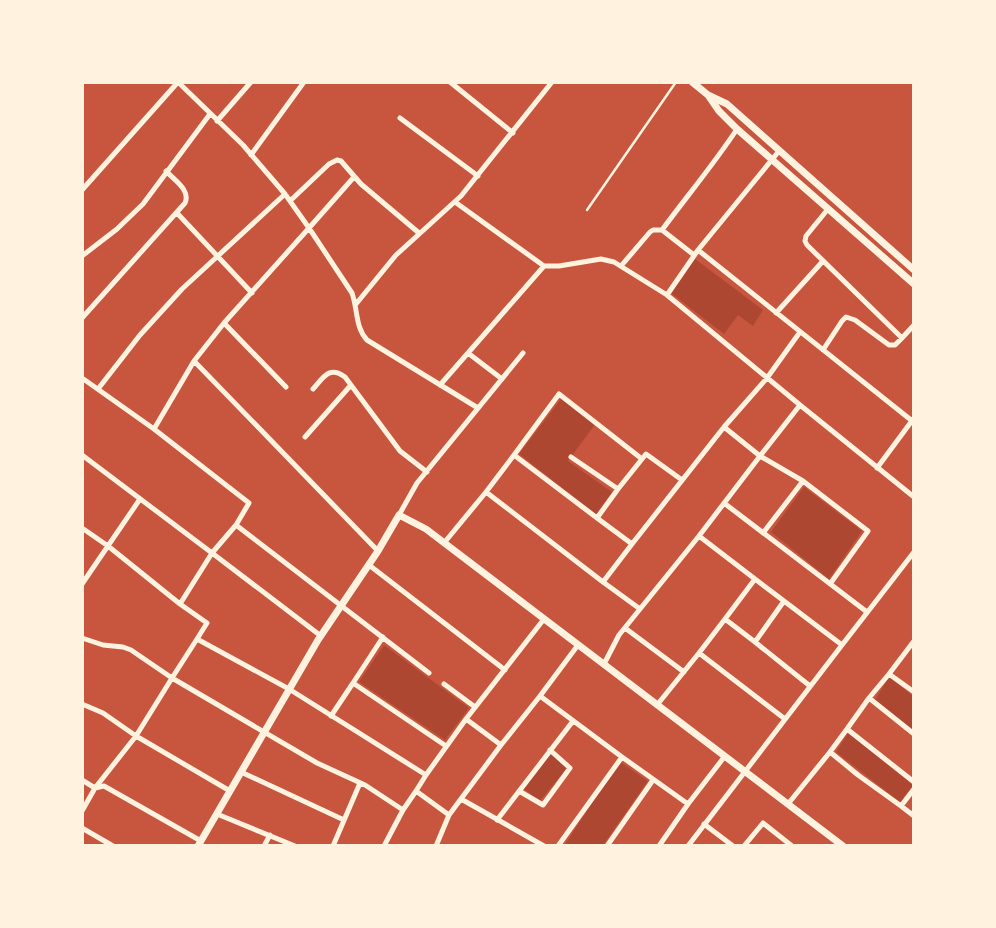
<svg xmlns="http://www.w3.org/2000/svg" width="996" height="928" font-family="Cabin,sans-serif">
  <rect width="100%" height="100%" fill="#c8553d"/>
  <!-- green -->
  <path fill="#ae4732" d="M695 259 763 310 753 326 738 315 724 334 671 293Z
    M561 399 596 423 568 461 612 492 596 514 519 454Z
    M804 487 862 531 829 579 771 532Z
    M384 645 469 708 445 740 359 682Z
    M889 677 913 696V730L875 700Z
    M848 733 913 785 900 802 836 752Z
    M549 753 567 768 540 801 524 789Z
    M619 761 648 781 603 845 564 846Z"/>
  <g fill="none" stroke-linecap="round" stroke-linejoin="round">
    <!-- service -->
    <path stroke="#fff3e0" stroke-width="2.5" d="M587 210 676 82"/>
    <!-- minor -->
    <path stroke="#fff3e0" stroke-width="5" d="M178 82 243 145 285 194 309 228 354 177
      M450 82 513 133
      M400 118 478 176
      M217 121 251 82
      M251 155 304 82
      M82 190 178 82
      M290 201 329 164 337 160 341 161 361 184 419 233
      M455 202 544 266H559L601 259 614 262 667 295 800 405
      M828 209 806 236 805 241 807 245 902 338 914 325
      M177 213 252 293
      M698 250 911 420
      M694 255 662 230C687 196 714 164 737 129
      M82 256 117 229 143 204 210 114
      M621 266 650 232 653 230H662
      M667 295 698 250 779 151
      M356 304 396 255 461 196 552 82
      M776 313 823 261
      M82 318 185 203C191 190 174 180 166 171
      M224 323 286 387
      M823 350 842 321 846 317 855 320 889 345H895L902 338
      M468 353 502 379
      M194 361 154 429 249 503 236 525
      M82 378 154 429
      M440 385 544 266
      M98 389 140 335 182 289 285 194
      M313 389C323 378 329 365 345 377L400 451 427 472
      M724 427 767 378 800 332
      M305 437 351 385
      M82 455 212 553 180 604 207 623 197 639
      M514 455 559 394 642 459
      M571 457 618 489 597 518 632 544 724 427 760 456 699 536 755 579 725 619 755 642 784 601 842 645 914 552
      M877 468 914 418
      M803 481 760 456 800 405 914 497
      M618 489 646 454 682 480
      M724 503 867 612
      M399 515 417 483 523 353
      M597 518 514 455 486 492 603 582
      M82 528 108 546 180 604
      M763 533 803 481 868 531 830 584
      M444 543 486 492
      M378 551 194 361 224 323 309 228 352 293C358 310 355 327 367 340L478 408
      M369 565 505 670
      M755 579 784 601
      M82 584 140 499
      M640 609 699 536
      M725 619 699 653 785 719
      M625 628 684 672
      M321 636 212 553 236 525 429 673
      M383 637 353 683 446 746
      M82 638 103 645 123 647 131 650 172 678 136 736 230 791
      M914 641 889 674 914 692
      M755 642 810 686
      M604 664 619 635 640 609 603 582 632 544
      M444 684 475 707
      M540 696 501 745 466 719 544 619
      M869 698 889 674
      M82 704 103 713 136 736 95 788 82 811
      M657 705 699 653
      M331 716 353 683
      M914 734 869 698 847 729 914 782
      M830 752 847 729
      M622 757 688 804
      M241 772 344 820
      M426 775 416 791 449 815 501 745
      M82 780 95 788 104 786 201 841
      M416 791 403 810 365 785 317 763 172 678 197 639 289 689 426 775 466 719
      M519 791 543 805 570 768 550 750
      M461 799 544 846
      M788 804 830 752 858 775 901 806 914 789
      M901 806 914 816
      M217 814 295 846
      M497 820 573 721
      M704 824 733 846
      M82 828 113 846
      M264 846 270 835
      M333 846 360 783
      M384 846 403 810
      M436 846 449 815
      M558 846 622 757 540 696 578 645
      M607 846 653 780
      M659 846 688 804 725 756
      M688 846 842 645
      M744 846 763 823 792 846"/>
    <!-- tertiary -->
    <path stroke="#fff3e0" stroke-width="7" d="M692 82 708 95 727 104 914 270
      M708 95 719 111 737 129 914 284
      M198 846 318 640 378 551 399 515 426 529 843 846"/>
  </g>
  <!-- border -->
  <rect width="996" height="928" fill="none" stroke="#fff3e0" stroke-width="168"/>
</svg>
